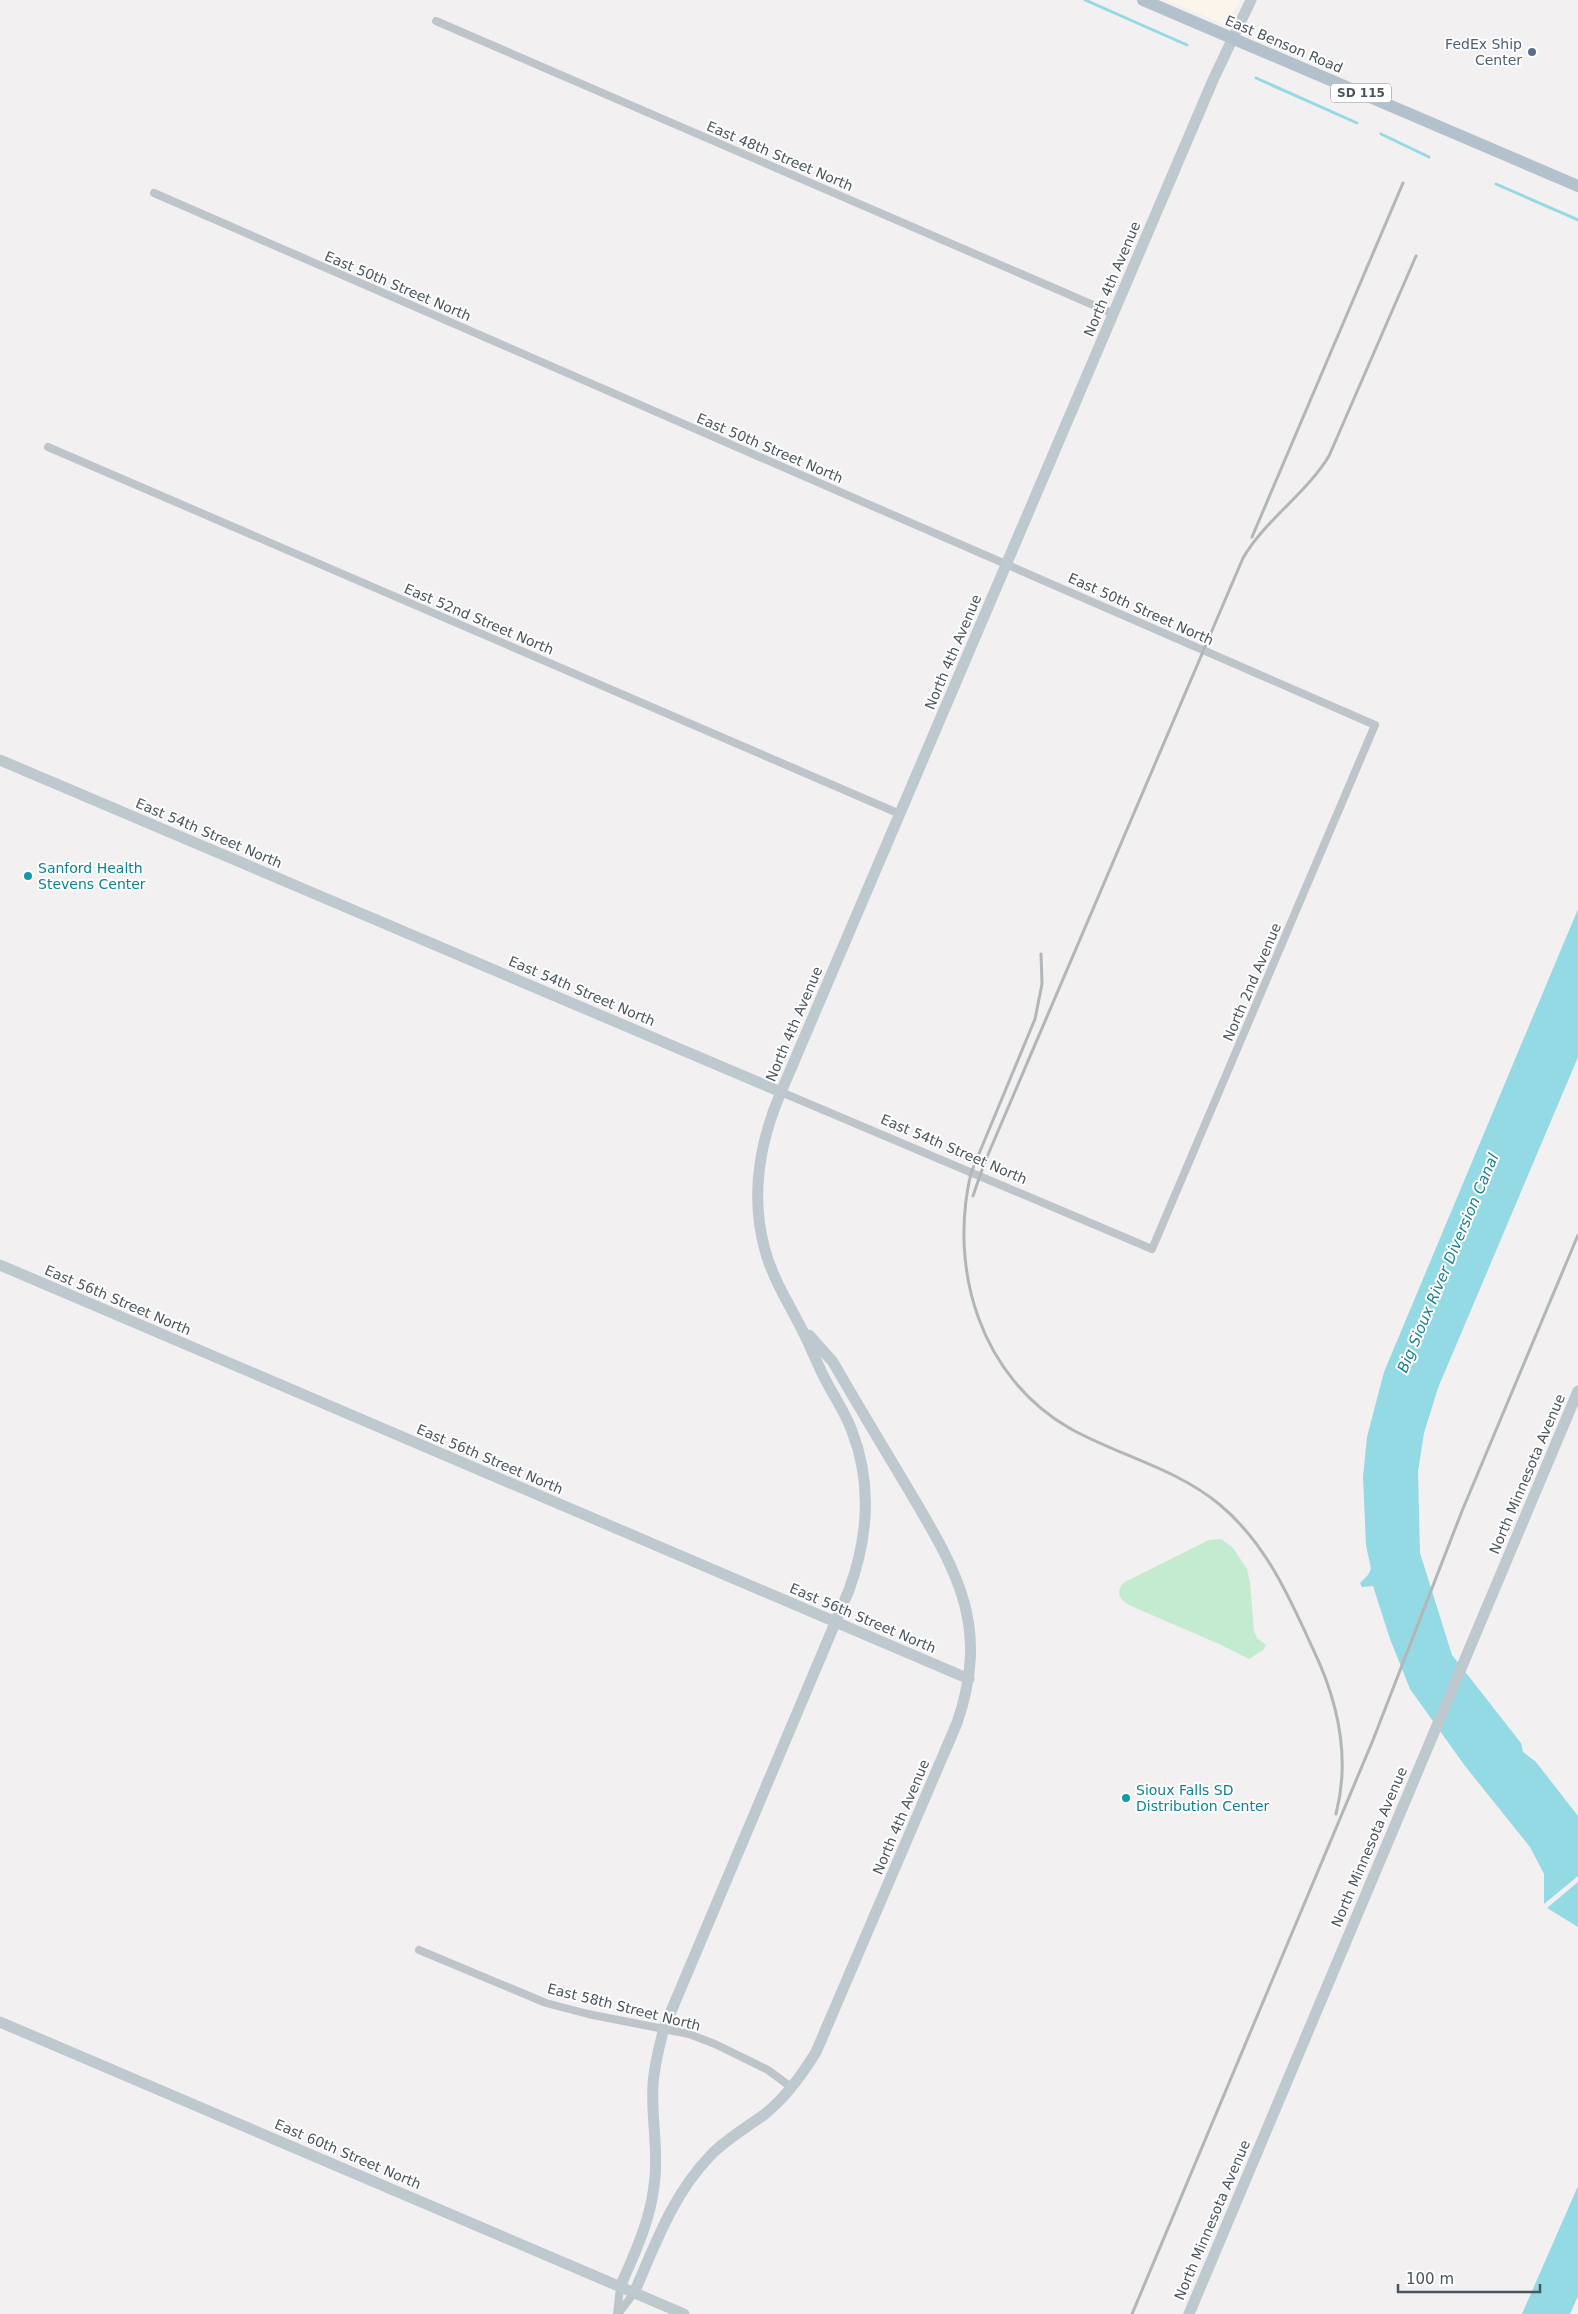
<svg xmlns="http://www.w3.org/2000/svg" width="1578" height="2314" font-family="'DejaVu Sans',sans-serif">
  <rect width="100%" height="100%" fill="#f2f0f0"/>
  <!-- commercial -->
  <path fill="#fbf5eb" d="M1167 0H1240L1226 25Z"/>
  <!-- green -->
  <path fill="#c3ebcf" d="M1221 1539 1233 1548 1247 1569 1250 1582 1254 1631 1257 1638 1266 1645 1263 1650 1249 1659 1219 1644 1131 1606C1120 1600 1114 1592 1125 1582L1209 1540Z"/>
  <!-- water -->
  <path fill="#94dae4" d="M1578 909V1057L1438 1388 1424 1433 1418 1471 1420 1553 1452 1655 1521 1743 1523 1752 1536 1762 1578 1816V1876L1544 1904V1874L1530 1847 1465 1766 1410 1689 1390 1639 1373 1586 1362 1587 1360 1583 1368 1575 1371 1569 1366 1545 1363 1477 1367 1437 1384 1372Z
    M1578 1882V1927L1547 1908Z
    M1578 2186V2296L1570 2314H1522Z"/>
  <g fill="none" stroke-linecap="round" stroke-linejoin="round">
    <!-- stream -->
    <path stroke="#94dae4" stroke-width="3" d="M1085 0 1187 45
      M1256 78 1357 123
      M1381 134 1429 157
      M1496 184 1578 220"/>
    <!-- street -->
    <path stroke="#bdc5cb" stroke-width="8" d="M436 21 1114 314
      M154 193 1375 725 1152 1249 781 1092
      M48 447 900 814
      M419 1950 546 2003 588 2014 689 2034 715 2044 768 2070 791 2087
      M617 2314 620 2287
      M618 2314 634 2293"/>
    <!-- secondary -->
    <path stroke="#bdc8cf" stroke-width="11" d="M0 760 781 1092
      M0 1265 969 1679
      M0 2022 684 2314
      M620 2287C636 2251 652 2217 655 2177 658 2146 651 2116 653 2085 654 2066 659 2047 664 2028L849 1590C868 1538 872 1483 852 1431 845 1412 833 1395 824 1377 815 1359 808 1340 798 1322 786 1299 772 1276 765 1250 750 1196 759 1143 781 1092L1213 80 1251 0
      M634 2293C655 2245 673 2194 710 2156 726 2139 746 2128 765 2114 786 2097 802 2075 816 2052L957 1723C991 1624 956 1570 907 1487 882 1445 857 1404 833 1362L809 1335
      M1189 2314 1578 1391"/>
    <!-- primary -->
    <path stroke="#b2c1cc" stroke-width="12" d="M1143 0 1578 186"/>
    <!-- rail -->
    <path stroke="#b2b6b9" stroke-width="3" d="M1252 537 1403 183
      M1041 954 1042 984 1035 1019 971 1173C948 1270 981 1378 1071 1429 1120 1456 1175 1468 1219 1504 1265 1542 1289 1596 1313 1649 1338 1701 1351 1756 1336 1814
      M973 1196 984 1164 1243 558C1266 519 1306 494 1329 456L1416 256
      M1132 2314 1373 1740 1462 1511 1578 1235"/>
  </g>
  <!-- markers -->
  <circle fill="#5c6f8a" stroke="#fff" stroke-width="2" cx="1532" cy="52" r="5"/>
  <g fill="#0f9aa8" stroke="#fff" stroke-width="2">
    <circle cx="28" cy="876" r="5"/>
    <circle cx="1126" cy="1798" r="5"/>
  </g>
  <g text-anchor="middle" stroke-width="4" stroke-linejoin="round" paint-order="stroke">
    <!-- shield labels -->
    <rect fill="#fff" stroke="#80878c" stroke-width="1" x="1331" y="83.5" width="60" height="19" rx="4"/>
    <g font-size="12" font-weight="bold" fill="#49545b">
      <text x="1361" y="97">SD 115</text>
    </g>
    <!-- street labels -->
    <g font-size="14" fill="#49545b" stroke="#fff">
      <text transform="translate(1284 44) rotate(23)" y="5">East Benson Road</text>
      <text transform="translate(780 156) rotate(23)" y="5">East 48th Street North</text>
      <text transform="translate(1112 279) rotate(-67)" y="5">North 4th Avenue</text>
      <text transform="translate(398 286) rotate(23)" y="5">East 50th Street North</text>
      <text transform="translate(770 448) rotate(23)" y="5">East 50th Street North</text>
      <text transform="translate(1141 609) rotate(24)" y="5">East 50th Street North</text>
      <text transform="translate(479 619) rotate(23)" y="5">East 52nd Street North</text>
      <text transform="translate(953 652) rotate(-67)" y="5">North 4th Avenue</text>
      <text transform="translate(209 833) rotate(23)" y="5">East 54th Street North</text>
      <text transform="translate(1252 982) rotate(-67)" y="5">North 2nd Avenue</text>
      <text transform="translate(582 991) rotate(23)" y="5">East 54th Street North</text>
      <text transform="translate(794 1024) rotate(-67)" y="5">North 4th Avenue</text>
      <text transform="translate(954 1149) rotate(23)" y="5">East 54th Street North</text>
      <text transform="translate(118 1300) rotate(23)" y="5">East 56th Street North</text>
      <text transform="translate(490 1459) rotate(23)" y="5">East 56th Street North</text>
      <text transform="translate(1527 1474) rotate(-67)" y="5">North Minnesota Avenue</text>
      <text transform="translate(863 1618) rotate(23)" y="5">East 56th Street North</text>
      <text transform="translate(901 1817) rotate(-67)" y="5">North 4th Avenue</text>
      <text transform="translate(1369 1847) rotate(-67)" y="5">North Minnesota Avenue</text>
      <text transform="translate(624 2007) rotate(14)" y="5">East 58th Street North</text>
      <text transform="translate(348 2154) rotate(23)" y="5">East 60th Street North</text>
      <text transform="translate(1212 2220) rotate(-67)" y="5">North Minnesota Avenue</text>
    </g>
    <!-- service labels -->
    <g font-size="14" fill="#4e5e75" stroke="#fff" text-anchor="end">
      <text x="1522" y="49">FedEx Ship<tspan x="1522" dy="16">Center</tspan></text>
    </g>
    <!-- culture labels -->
    <g font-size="14" fill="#0d838f" stroke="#fff" text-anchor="start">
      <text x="38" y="873">Sanford Health<tspan x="38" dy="16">Stevens Center</tspan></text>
      <text x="1136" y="1795">Sioux Falls SD<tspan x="1136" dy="16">Distribution Center</tspan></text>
    </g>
    <!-- water labels -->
    <g font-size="15" font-style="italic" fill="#198190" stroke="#fff">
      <text transform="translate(1448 1263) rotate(-67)" y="5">Big Sioux River Diversion Canal</text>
    </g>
  </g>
  <!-- scale -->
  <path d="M1398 2284v8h142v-8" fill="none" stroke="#49545b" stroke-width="2.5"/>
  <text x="1406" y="2284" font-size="15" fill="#49545b" stroke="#ffffff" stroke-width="4" paint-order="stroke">100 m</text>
</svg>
